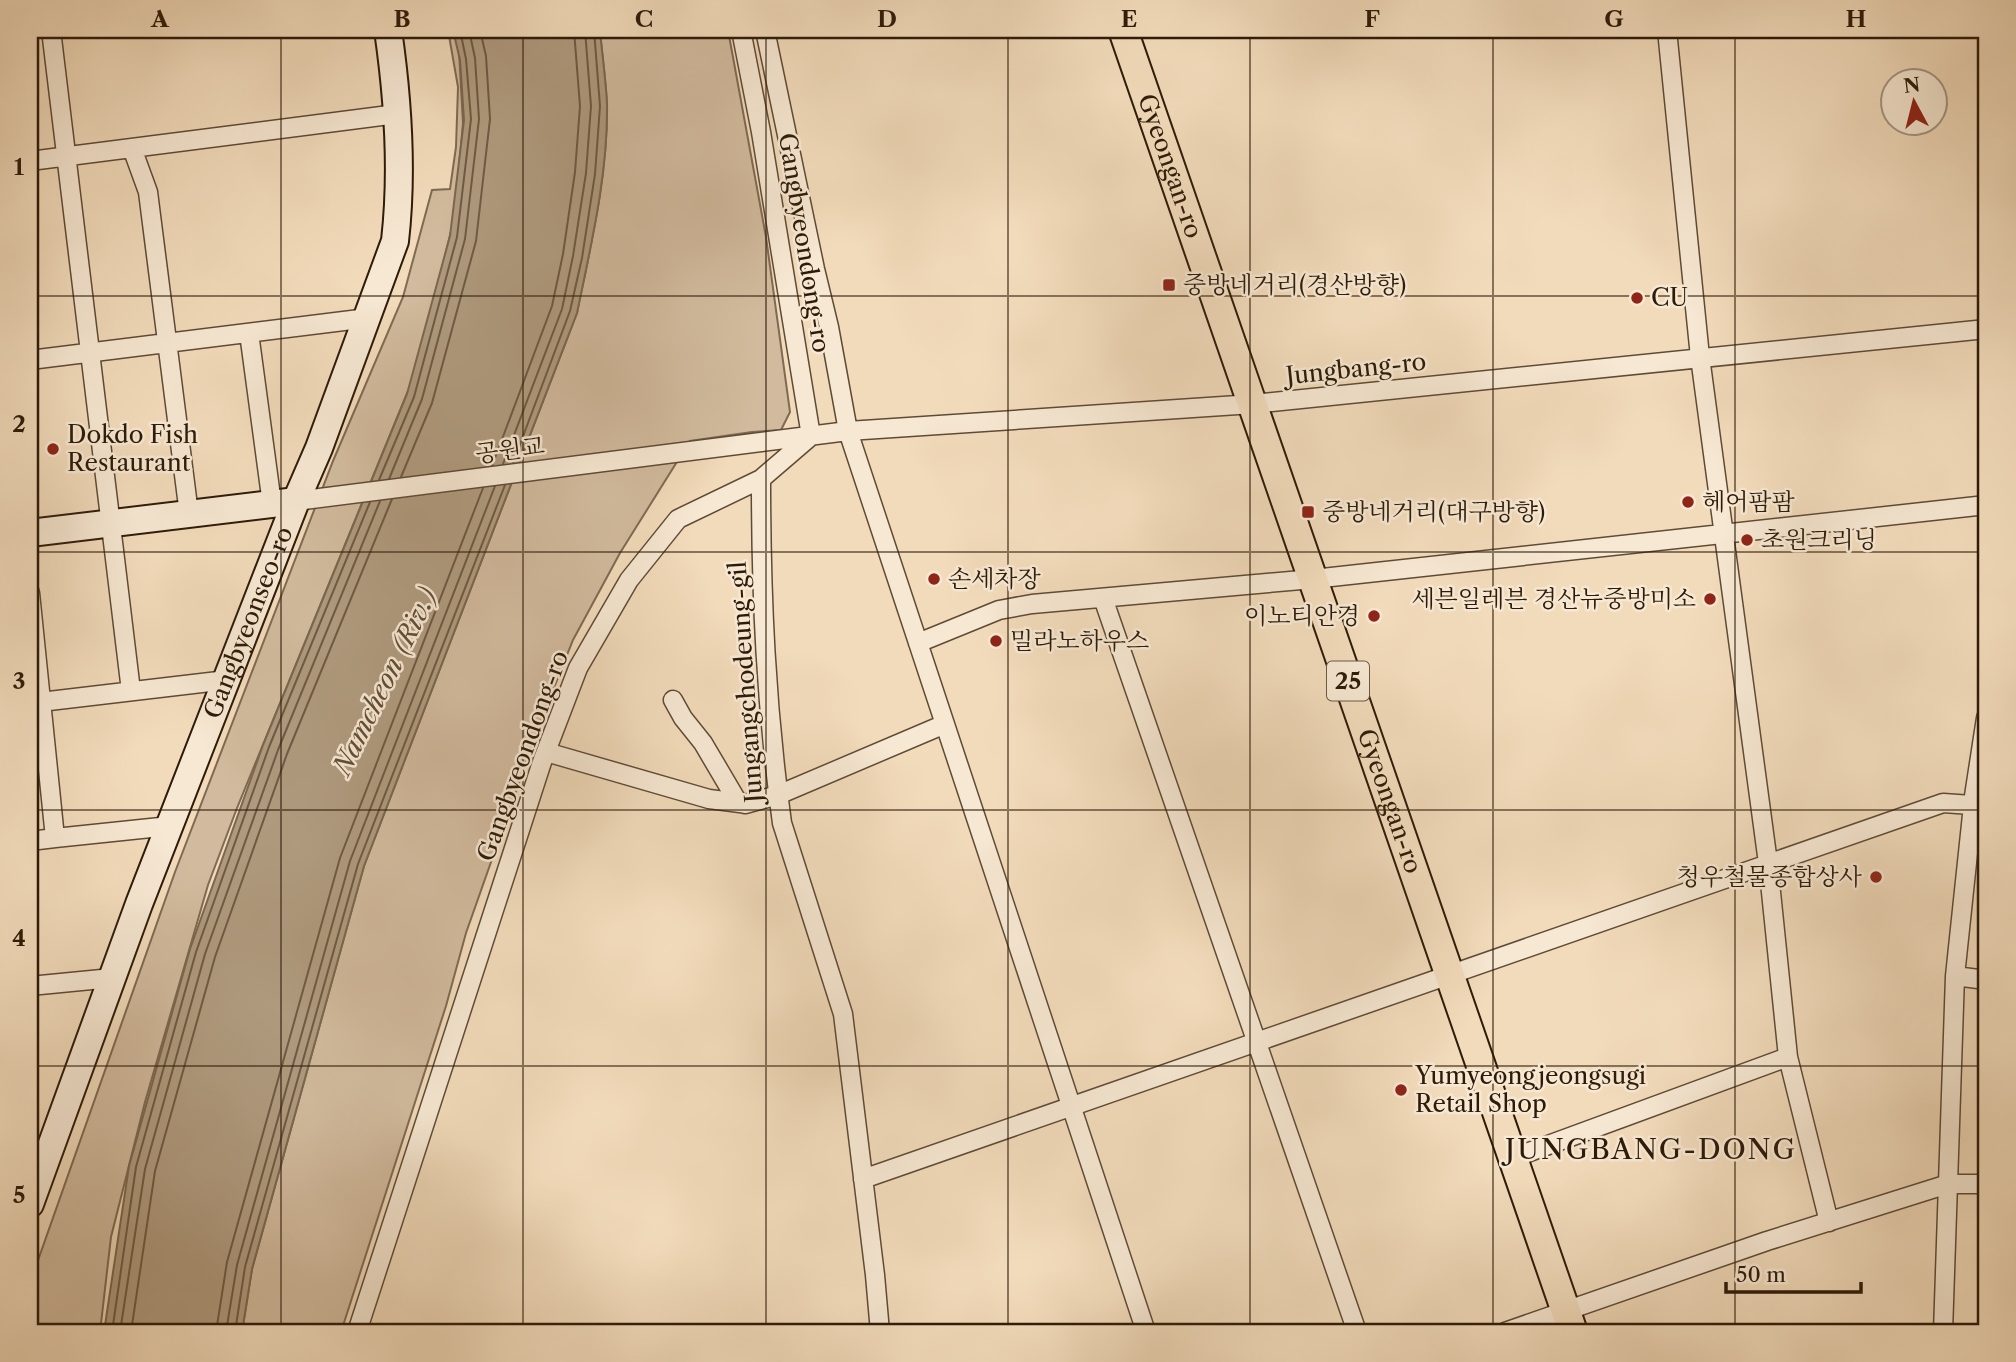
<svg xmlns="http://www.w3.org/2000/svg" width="2016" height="1362" font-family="'Libre Caslon Text','Noto Serif KR',serif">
  <rect width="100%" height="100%" fill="#f2dbbb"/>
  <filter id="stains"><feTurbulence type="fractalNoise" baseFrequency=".00286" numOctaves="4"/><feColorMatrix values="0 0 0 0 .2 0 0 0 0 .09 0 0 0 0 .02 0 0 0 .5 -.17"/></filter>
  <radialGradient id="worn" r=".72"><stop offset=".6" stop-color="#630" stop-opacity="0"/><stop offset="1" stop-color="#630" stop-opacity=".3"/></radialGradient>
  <!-- green -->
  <path fill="#d1ba9d" stroke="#7f6a53" stroke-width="2" d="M448 30H455L459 51 463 123 454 219 417 369 237 808 208 885 145 1102 111 1237 100 1332H30V1283L175 872 333 461 403 297 432 190 450 189 456 147 458 87Z
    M600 30H728L766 237 790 412 781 430 752 432 690 441 620 553 573 640 540 723 466 933 446 1006 341 1332H242L252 1269 364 866 577 313C591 245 608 174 607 105 606 80 602 55 600 30Z"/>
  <!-- water -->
  <path fill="#af9a7e" stroke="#7b674f" stroke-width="2" d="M453 30H600C602 55 606 80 607 105 608 174 591 245 577 313L364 866 252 1269 242 1332H104L129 1166 190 949 263 745 407 394 450 236 464 120 460 60Z"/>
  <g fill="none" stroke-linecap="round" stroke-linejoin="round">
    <!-- shore -->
    <path stroke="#6e5a44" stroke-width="2" d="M513 463 570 311 582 258 595 174 600 106 594 30
      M503 464 562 309 573 256 586 173 591 106 585 30
      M492 466 552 306 563 254 575 172 580 106 574 30
      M401 477 432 403 476 241 490 119 486 56 480 30
      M389 479 422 399 465 239 479 119 475 58 469 30
      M379 480 414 397 457 237 471 119 466 59 460 30
      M112 1332 136 1167 196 952 269 747 370 502
      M120 1332 145 1169 205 954 278 750 380 501
      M131 1332 155 1171 215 957 287 754 392 499
      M216 1332 227 1262 340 858 483 488
      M226 1332 237 1265 350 861 495 486
      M235 1332 245 1267 358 864 505 485"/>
    <!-- street casing -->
    <g stroke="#5e4b36" stroke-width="21">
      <path id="street" d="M51 30 131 691
        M765 30 815 269 829 327 848 431 1146 1332
        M1667 30 1700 357 1768 863 1788 1057 1829 1222
        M132 148 148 192 189 514
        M30 161 397 114
        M249 333 272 504
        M30 360 368 318
        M761 479C761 598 766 706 782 823L843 1014 875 1275 880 1332
        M296 501 848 431 1253 404 1986 329
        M30 593 55 838 170 826
        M1103 598 1357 1332
        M918 643 999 610 1032 604 1313 579 1986 505
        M673 700 683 718 703 743 736 799 740 803 745 804 778 795 945 724
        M32 703 227 680
        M546 752 709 799 740 803
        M30 841 55 838
        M1955 976 1986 980
        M30 986 112 978
        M1513 1158 1788 1057
        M863 1179 1943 803 1986 806
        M357 1332 542 762 578 668 629 580 678 519 761 479 811 436 761 132 741 30
        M1505 1332 1767 1241 1948 1184H1986
        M1943 1332 1955 976 1974 796 1986 718"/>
    </g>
    <!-- secondary casing -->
    <g stroke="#2d1b09" stroke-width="30">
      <g id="secondary">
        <path d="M30 533 296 501"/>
        <path id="s1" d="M30 1204 139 904 296 501 319 448 395 241C403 171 398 99 388 30"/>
      </g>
    </g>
    <!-- primary casing -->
    <g stroke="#2d1b09" stroke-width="32">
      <g id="primary">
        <path id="s2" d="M1123 30 1573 1332"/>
      </g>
    </g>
    <!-- street -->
    <use href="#street" stroke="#f7e8d3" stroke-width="18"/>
    <!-- secondary -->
    <use href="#secondary" stroke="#f7e8d3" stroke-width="26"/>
    <!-- primary -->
    <use href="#primary" stroke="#f2dbbb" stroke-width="28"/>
  </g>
  <!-- grid -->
  <path fill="none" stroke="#2d1b09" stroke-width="2" stroke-opacity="0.55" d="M281 30V1332M523 30V1332M766 30V1332M1008 30V1332M1250 30V1332M1493 30V1332M1735 30V1332M30 296H1986M30 552H1986M30 810H1986M30 1066H1986"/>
  <!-- markers -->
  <g fill="#8f2418" stroke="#f7e8d3" stroke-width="2.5">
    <rect x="1162" y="278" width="14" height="14" rx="3.5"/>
    <circle cx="1637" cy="298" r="7"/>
    <circle cx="53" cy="449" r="7"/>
    <circle cx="1688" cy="502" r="7"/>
    <rect x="1301" y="505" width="14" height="14" rx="3.5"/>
    <circle cx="1747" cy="540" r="7"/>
    <circle cx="934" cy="579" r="7"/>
    <circle cx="1710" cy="599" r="7"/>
    <circle cx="1374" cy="616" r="7"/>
    <circle cx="996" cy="641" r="7"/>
    <circle cx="1876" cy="877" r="7"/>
    <circle cx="1401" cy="1090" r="7"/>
  </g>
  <g text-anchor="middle" stroke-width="5" stroke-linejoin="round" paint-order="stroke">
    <!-- shield labels -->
    <rect fill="#f7e8d3" stroke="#6a5846" stroke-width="2" x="1327" y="661.5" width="42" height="39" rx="5"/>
    <g font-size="23" font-weight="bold" fill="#2d1b09">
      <text x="1348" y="689">25</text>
    </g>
    <!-- street labels -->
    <g font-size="24" fill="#2d1b09" stroke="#f7e8d3">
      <text dy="8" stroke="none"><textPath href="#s2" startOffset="144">Gyeongan-ro</textPath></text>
      <text transform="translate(804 243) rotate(81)" y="8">Gangbyeondong-ro</text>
      <text transform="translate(1356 369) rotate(-6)" y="8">Jungbang-ro</text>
      <text transform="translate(510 450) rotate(-7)" y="8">공원교</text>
      <text dy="8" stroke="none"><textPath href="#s1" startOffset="621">Gangbyeonseo-ro</textPath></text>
      <text transform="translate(746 682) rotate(-94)" y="8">Jungangchodeung-gil</text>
      <text transform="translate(523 756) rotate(-70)" y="8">Gangbyeondong-ro</text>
      <text dy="8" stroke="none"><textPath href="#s2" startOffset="816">Gyeongan-ro</textPath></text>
    </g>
    <!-- poi labels -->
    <g font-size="24" fill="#2d1b09" stroke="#f7e8d3" text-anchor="start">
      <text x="1183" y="293">중방네거리(경산방향)</text>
      <text x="1651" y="306">CU</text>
      <text x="67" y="443">Dokdo Fish<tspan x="67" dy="28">Restaurant</tspan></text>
      <text x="1702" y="510">헤어팜팜</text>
      <text x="1322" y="520">중방네거리(대구방향)</text>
      <text x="1761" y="548">초원크리닝</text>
      <text x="948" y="587">손세차장</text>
      <text x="1696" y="607" text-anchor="end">세븐일레븐 경산뉴중방미소</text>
      <text x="1360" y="624" text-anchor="end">이노티안경</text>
      <text x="1010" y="649">밀라노하우스</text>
      <text x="1862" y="885" text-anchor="end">청우철물종합상사</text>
      <text x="1415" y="1084">Yumyeongjeongsugi<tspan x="1415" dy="28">Retail Shop</tspan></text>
    </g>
    <!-- water labels -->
    <g font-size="26" font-style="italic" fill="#614e38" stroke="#f7e8d3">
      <text transform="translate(385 681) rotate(-64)" y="9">Namcheon (Riv.)</text>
    </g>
    <!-- quarter labels -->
    <g font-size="28" letter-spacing="2" fill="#2d1b09" stroke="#f7e8d3">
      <text x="1651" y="1159">JUNGBANG-DONG</text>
    </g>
  </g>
  <!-- margin -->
  <rect width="2016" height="1362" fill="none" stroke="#f2dbbb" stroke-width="77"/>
  <!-- north arrow -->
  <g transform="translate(1914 102) rotate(353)"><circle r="33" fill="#f7e8d3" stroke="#a69682" stroke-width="2"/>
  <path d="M0-5L12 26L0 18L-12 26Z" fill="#8f2418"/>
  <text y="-10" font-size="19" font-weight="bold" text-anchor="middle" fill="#2d1b09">N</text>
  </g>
  <!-- scale -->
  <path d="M1726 1282v10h135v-10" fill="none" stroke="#2d1b09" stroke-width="3.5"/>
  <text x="1736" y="1282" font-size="21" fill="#2d1b09" stroke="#f7e8d3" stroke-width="5" paint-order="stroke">50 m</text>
  <rect x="38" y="38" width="1940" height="1286" fill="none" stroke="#2d1b09" stroke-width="2.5"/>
  <g font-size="23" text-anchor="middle" font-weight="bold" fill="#2d1b09">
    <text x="160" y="27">A</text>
    <text x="402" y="27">B</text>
    <text x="644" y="27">C</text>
    <text x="887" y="27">D</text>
    <text x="1129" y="27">E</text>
    <text x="1372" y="27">F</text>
    <text x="1614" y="27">G</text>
    <text x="1856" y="27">H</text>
    <text x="19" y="175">1</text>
    <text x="19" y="432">2</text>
    <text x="19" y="689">3</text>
    <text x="19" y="946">4</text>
    <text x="19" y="1203">5</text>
  </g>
  <rect width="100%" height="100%" filter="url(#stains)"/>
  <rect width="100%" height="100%" fill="url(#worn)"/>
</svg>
